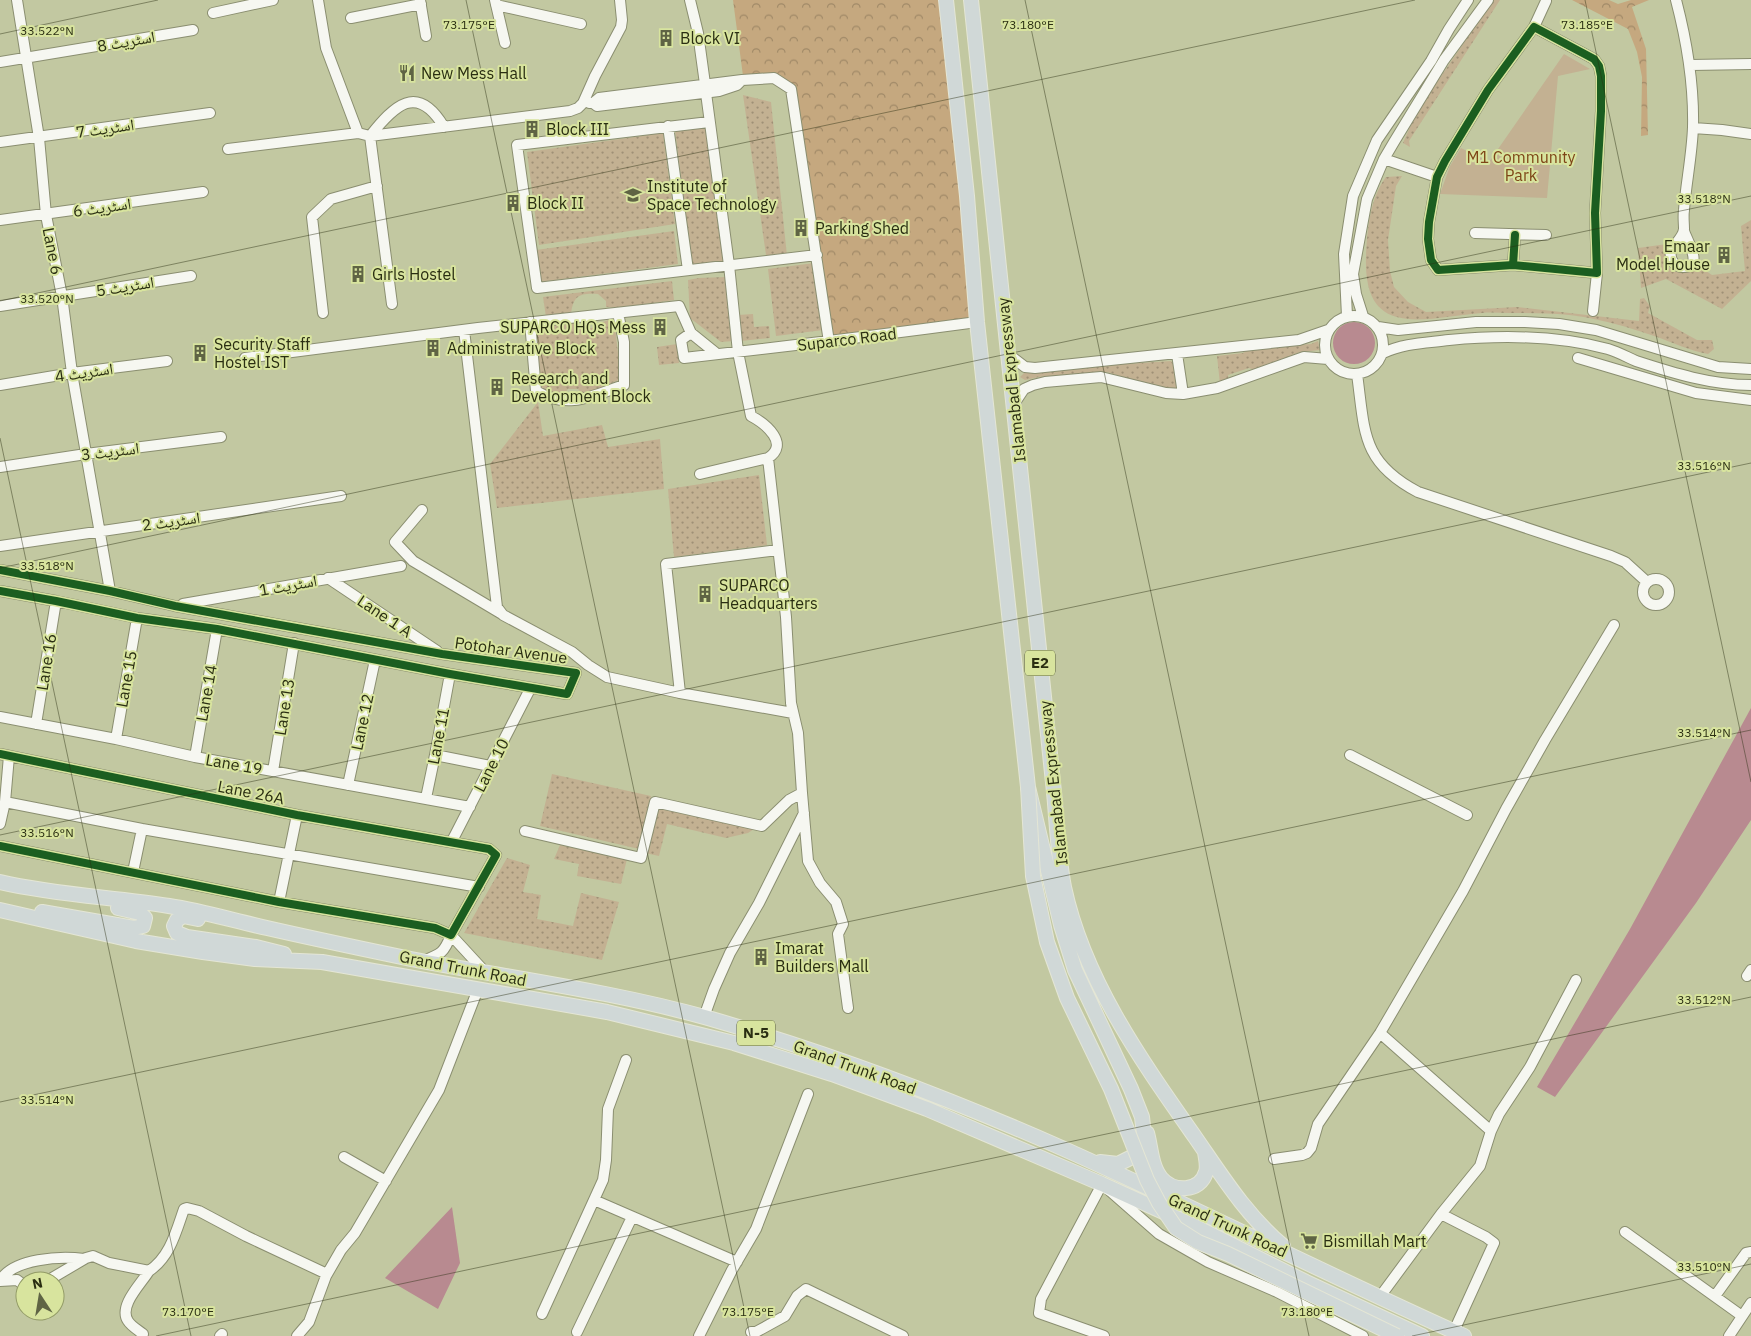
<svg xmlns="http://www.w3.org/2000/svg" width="1751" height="1336" font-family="'IBM Plex Sans','Noto Naskh Arabic',sans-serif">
  <defs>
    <pattern id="grass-dots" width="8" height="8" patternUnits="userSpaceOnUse" patternTransform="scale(1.25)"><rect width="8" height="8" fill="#c3b192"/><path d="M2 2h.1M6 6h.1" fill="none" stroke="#9f9076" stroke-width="1.8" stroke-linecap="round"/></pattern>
    <pattern id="forest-crowns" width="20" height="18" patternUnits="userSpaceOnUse" patternTransform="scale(1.25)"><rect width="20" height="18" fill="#c5a87f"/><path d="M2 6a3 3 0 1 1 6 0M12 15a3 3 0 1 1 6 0" fill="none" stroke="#a08967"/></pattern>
  </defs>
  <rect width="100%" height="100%" fill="#c2c8a1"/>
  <!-- grass -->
  <path fill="url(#grass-dots)" d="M1493 0H1500L1409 141 1410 147 1403 143 1416 113Z
    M743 95 771 102 787 256 766 255Z
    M707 127 724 261 692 265 675 130Z
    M663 133 675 224 539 245 527 152Z
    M1402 176 1396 186 1388 240 1390 271 1394 287 1408 302 1426 312 1517 307 1639 321 1640 299 1644 298 1650 306 1648 313 1697 340H1712L1714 349 1708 354C1690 351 1672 342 1654 336 1632 328 1593 317 1569 315 1549 313 1529 313 1509 313 1500 313 1491 312 1482 313 1427 317 1363 342 1366 257 1367 231 1370 198 1386 177Z
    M1751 220V281L1722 309 1666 279 1641 288 1638 248 1667 244 1668 268 1686 271 1700 267 1712 275 1745 271 1741 226Z
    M674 231 678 264 540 282 536 250Z
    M814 263 823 330 776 336 768 269Z
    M726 277 733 341 721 342 690 318 688 280 699 278Z
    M672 281 674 300 617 308 606 307V301L598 294C580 293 573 295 571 315L546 317 543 297Z
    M753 314 754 327 769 326 770 338 741 341 738 315Z
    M614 318 621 379 584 395 578 389H568L562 397 542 391 535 327 573 322 581 327 592 328 603 322Z
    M1318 341 1320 350 1300 352 1255 370 1249 368 1228 375 1229 382 1220 384 1217 356 1243 353 1250 349 1311 344Z
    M677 344 679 363 659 365 657 347Z
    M1171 361 1174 364 1178 388 1172 389 1139 382 1107 372 1039 377 1025 380 1020 377 1025 372H1049L1109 365Z
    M538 402 543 436 602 425 608 447 660 439 664 489 497 508 490 464Z
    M759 475 767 545 674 557 668 489Z
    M552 774 651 796 639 849 540 826Z
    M657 806 757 827 748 833 726 838 667 824 659 856 645 853Z
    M560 845 627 859 621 884 577 876 579 864 554 859Z
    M507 858 530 865 523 892 541 895 537 919 573 926 581 893 619 902 602 960 464 933Z"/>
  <!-- forest -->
  <path fill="url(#forest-crowns)" d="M733 0H940L977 316 829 342 791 84 743 76Z
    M1572 0H1609L1618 4 1631 0H1649L1632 7 1646 49 1648 135 1641 136 1642 77 1637 52 1628 29Z"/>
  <!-- park -->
  <path fill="#c3b192" d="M1564 54 1590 69 1558 76 1547 198 1440 194 1450 166 1461 148 1489 162Z"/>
  <!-- water -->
  <path fill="#b88a90" d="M1333 343a21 21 0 1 1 42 0a21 21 0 1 1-42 0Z
    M1751 708V820L1696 903 1555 1097 1537 1087 1630 929Z
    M452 1207 460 1263 438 1309 385 1278Z"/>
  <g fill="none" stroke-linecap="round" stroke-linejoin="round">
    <!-- minor casing -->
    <g stroke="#8a8e70" stroke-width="12">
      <path id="minor" d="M17 0 39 138 46 215 62 296 72 373 110 591
        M318 0 326 48 358 133 370 136 570 111 578 108 583 103 595 76 621 27 622 20 620 0
        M420 0 426 36
        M495 0 505 43
        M690 0 698 33 705 84
        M1676 0C1687 42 1694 84 1693 127 1692 155 1686 183 1684 210 1683 217 1684 223 1684 229 1683 242 1664 248 1673 262 1675 265 1679 267 1682 267 1705 268 1687 241 1684 231
        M496 5 581 24
        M213 13 273 0
        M351 18 421 4
        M1534 27 1546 1
        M0 62 193 30
        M1691 65 1751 64
        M589 103H593L597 106 719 91 737 85 740 82
        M593 103 599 98 742 80 774 78 791 89 829 342
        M709 122 517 145 537 288 817 255
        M668 126 688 270
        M1693 128 1722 130 1751 134
        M0 142 210 113
        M228 149 358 133
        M1384 159 1437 177
        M0 220 203 192
        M1475 233 1546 235
        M1513 265 1438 270 1431 260 1428 239 1429 222 1437 177 1445 161 1488 90 1534 27 1594 59 1599 66 1601 76V111L1595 213 1597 273 1513 265 1515 235
        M392 304 370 136C394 106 417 82 444 127
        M0 306 191 276
        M1593 311 1597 273
        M323 313 312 217 331 199 377 186
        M1325 345a29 29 0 1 1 58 0a29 29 0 1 1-58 0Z
        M1347 316 1344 254 1353 196 1377 140 1431 61 1449 29 1468 0
        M1363 316 1356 294 1353 274 1367 199 1384 159 1394 142 1444 60 1488 0
        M530 322 536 391C568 410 592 396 624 385V342L618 313
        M1378 327 1398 330 1476 322H1525L1559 324 1596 330 1718 367 1751 369
        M464 330 497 607 503 615 572 652 588 665 607 677 680 693
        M1383 353C1404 343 1426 343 1449 340 1502 335 1556 335 1608 349 1618 352 1627 357 1636 361 1673 373 1711 385 1751 385
        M717 354 691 333 681 340 684 358C782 347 880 335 977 322
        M1008 354 1025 367 1035 368 1299 340 1328 330
        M1177 354 1183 394
        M245 358 478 328 679 306 691 333
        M1578 358 1696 393 1751 400
        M1357 374C1365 432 1361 462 1418 492L1611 556 1625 562 1647 582
        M0 385 72 373 167 361
        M1014 404 1024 389 1033 385 1045 382 1101 377 1166 393 1183 394 1217 388 1304 357 1328 359
        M0 467 86 454 221 437
        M700 474 768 458C790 444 766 424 751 416L738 352 729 265 706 93
        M422 510 395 542 413 561 502 614
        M0 546 341 496
        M778 550 666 564 680 693 793 713
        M0 570 110 591 175 606 442 654 576 673 567 694 450 674 217 629 137 618 56 601 0 591
        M328 578 437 651
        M1643 592a13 13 0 1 1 26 0a13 13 0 1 1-26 0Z
        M183 604 401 566
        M0 717 116 739 195 757 470 807
        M36 724 56 601
        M116 739 137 618
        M0 754 297 815 489 849 496 855 451 935 435 928 279 902 0 846
        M435 755 490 766
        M1350 755 1467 815
        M195 757 217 629
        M273 771 294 643
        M348 785 375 660
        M802 793 808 861 820 883 836 902 843 924 838 934 848 1008
        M426 798 435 755 450 674
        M5 802 142 829 133 872
        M0 824 5 802 9 756
        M142 829 479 887
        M525 831 641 858 655 802 762 826 789 800 802 793 798 733 791 703 786 617 768 458
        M452 841 530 689
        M279 902 297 815
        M423 961C441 954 444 953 451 935L486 973
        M1747 976 1751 970
        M704 1017 714 989 730 953 759 903 804 813
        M1380 1033 1491 1131
        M344 1157 386 1181
        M1274 1159 1302 1155 1307 1153 1311 1148 1318 1124 1380 1033 1463 891 1506 809 1545 740 1614 625
        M594 1200 737 1262
        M1441 1214 1486 1237 1494 1243 1454 1331
        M1625 1232 1742 1316
        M0 1281C13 1258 61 1256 84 1259
        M0 1281 17 1280 25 1286
        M47 1281 86 1258 93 1256 109 1263 149 1271C170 1257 176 1232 184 1209L187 1208 199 1211 246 1236 327 1274
        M1715 1296 1746 1253 1751 1252
        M1379 1298 1441 1214 1480 1166 1491 1131 1499 1114 1530 1067 1576 980
        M542 1314 603 1180 606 1160 608 1109 626 1060
        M577 1332 632 1217
        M751 1332H756L785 1316 797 1296 806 1289 903 1336
        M143 1334C138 1330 131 1326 128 1321 118 1306 141 1284 149 1271
        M220 1336 222 1334
        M297 1336 309 1322 326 1276 341 1250 355 1233 439 1090 478 989
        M699 1336 732 1270 756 1229 808 1094
        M1104 1336 1039 1313 1041 1299 1102 1184 1159 1234 1208 1262 1277 1292 1363 1336
        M1729 1336 1751 1303"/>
    </g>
    <!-- highway casing -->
    <g stroke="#e4e6d5" stroke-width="16">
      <path id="highway" d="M946 0 967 196 977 322 1028 787 1061 925 1075 970 1131 1089 1142 1117 1144 1135 1141 1148 1132 1157 1118 1164 1100 1162
        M971 0 1054 792C1057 824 1058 856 1064 887 1084 980 1141 1060 1195 1137 1222 1176 1246 1215 1283 1246
        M0 882C56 895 113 897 169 906 202 911 235 921 267 928 315 939 363 949 411 959 510 978 611 991 708 1018 829 1053 949 1098 1064 1149 1198 1209 1330 1276 1464 1336
        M0 910 136 941 203 952 255 959 322 962 607 1012 734 1043 832 1074 927 1109 1102 1184 1194 1226 1306 1282 1422 1336
        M42 912 134 928 143 926 145 918 140 913 118 908
        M198 919 183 916 177 920 174 926 177 933 187 937 256 947 284 954
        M1147 1133C1151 1147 1151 1166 1161 1178 1173 1192 1200 1193 1206 1172 1208 1166 1206 1159 1205 1152"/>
    </g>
    <!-- minor -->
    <use href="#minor" stroke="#f6f7f1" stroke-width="10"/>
    <!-- highway -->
    <use href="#highway" stroke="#d0d8d7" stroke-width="14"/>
    <!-- highway-bridge casing -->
    <g stroke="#e4e6d5" stroke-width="16" stroke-linecap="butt">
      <path id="highway-bridge" d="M1028 787 1033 876 1047 942 1067 998 1111 1089 1147 1180 1159 1203 1176 1228 1198 1242 1228 1254 1397 1336"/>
    </g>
    <!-- highway-bridge -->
    <use href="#highway-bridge" stroke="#d0d8d7" stroke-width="14"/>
    <!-- cycleway casing -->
    <g stroke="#d8e49e" stroke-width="11">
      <path id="cycleway" d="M1513 265 1438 270 1431 260 1428 239 1429 222 1437 177 1445 161 1488 90 1534 27 1594 59 1599 66 1601 76V111L1595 213 1597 273 1513 265 1515 235
        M0 570 110 591 175 606 442 654 576 673 567 694 450 674 217 629 137 618 56 601 0 591
        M0 754 297 815 489 849 496 855 451 935 435 928 279 902 0 846"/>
    </g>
    <!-- cycleway -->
    <use href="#cycleway" stroke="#1b5e20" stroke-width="8"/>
  </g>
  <!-- ticks -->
  <path fill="none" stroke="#2a2e12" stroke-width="1" stroke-opacity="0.45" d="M466 0 750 1336M1025 0 1309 1336M1585 0 1751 782M0 34 158 0M0 301 1415 0M0 438 191 1336M0 568 1751 196M0 835 1751 463M0 1102 1751 730M156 1336 1751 997M1412 1336 1751 1264"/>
  <!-- icons -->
  <defs>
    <g id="building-bare" transform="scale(1.35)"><path d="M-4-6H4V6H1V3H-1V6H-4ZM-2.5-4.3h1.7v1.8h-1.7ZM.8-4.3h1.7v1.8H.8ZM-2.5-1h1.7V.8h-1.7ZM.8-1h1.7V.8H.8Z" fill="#5f6444" stroke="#d8e49e" stroke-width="2.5" paint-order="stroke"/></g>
    <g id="restaurant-bare" transform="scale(1.35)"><path d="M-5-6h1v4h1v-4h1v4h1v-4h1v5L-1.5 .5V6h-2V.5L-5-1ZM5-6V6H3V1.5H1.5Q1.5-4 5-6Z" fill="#5f6444" stroke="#d8e49e" stroke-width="2.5" paint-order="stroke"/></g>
    <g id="university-bare" transform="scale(1.35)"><path d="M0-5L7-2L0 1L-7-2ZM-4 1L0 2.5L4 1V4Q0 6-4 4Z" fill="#5f6444" stroke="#d8e49e" stroke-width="2.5" paint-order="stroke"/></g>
    <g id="supermarket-bare" transform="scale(1.35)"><path d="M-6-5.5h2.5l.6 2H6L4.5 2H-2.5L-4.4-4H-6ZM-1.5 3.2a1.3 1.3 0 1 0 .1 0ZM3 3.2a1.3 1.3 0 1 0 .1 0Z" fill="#5f6444" stroke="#d8e49e" stroke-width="2.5" paint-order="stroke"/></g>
  </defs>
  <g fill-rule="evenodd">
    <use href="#building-bare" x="666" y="38"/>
    <use href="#restaurant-bare" x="407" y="73"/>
    <use href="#building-bare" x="532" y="129"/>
    <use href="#university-bare" x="633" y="195"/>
    <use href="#building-bare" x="513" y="203"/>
    <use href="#building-bare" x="801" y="228"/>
    <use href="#building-bare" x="1724" y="255"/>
    <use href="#building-bare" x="358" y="274"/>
    <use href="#building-bare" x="660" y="327"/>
    <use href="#building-bare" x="433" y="348"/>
    <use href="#building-bare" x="200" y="353"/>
    <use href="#building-bare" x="497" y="387"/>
    <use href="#building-bare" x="705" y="594"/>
    <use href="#building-bare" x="761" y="957"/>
    <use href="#supermarket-bare" x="1309" y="1241"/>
  </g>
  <g text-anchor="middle" stroke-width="4" stroke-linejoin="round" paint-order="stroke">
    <!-- shield labels -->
    <g fill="#d8e49e" stroke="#5e653c" stroke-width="1">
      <rect x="1025" y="650.5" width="30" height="25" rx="4"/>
      <rect x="737" y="1020.5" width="38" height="25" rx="4"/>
    </g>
    <g font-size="15" font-weight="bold" fill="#2a2e12">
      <text x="1040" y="668">E2</text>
      <text x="756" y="1038">N-5</text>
    </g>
    <!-- poi labels -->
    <g font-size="16" fill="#2a2e12" stroke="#d8e49e" text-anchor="start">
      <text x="680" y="44">Block VI</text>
      <text x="421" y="79">New Mess Hall</text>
      <text x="546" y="135">Block III</text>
      <text x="647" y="192">Institute of<tspan x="647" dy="18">Space Technology</tspan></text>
      <text x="527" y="209">Block II</text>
      <text x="815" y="234">Parking Shed</text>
      <text x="1710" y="252" text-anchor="end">Emaar<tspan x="1710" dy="18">Model House</tspan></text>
      <text x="372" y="280">Girls Hostel</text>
      <text x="646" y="333" text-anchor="end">SUPARCO HQs Mess</text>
      <text x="214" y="350">Security Staff<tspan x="214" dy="18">Hostel IST</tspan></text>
      <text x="447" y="354">Administrative Block</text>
      <text x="511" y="384">Research and<tspan x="511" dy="18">Development Block</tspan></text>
      <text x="719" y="591">SUPARCO<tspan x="719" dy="18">Headquarters</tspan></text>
      <text x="775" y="954">Imarat<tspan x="775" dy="18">Builders Mall</tspan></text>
      <text x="1323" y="1247">Bismillah Mart</text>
    </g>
    <!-- street labels -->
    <g font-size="16" fill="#2a2e12" stroke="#d8e49e">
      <text transform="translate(126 41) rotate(-10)" y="6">اسٹریٹ 8</text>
      <text transform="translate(105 128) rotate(-8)" y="6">اسٹریٹ 7</text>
      <text transform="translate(102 207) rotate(-8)" y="6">اسٹریٹ 6</text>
      <text transform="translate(53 251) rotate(79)" y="6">Lane 6</text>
      <text transform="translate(125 286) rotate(-9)" y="6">اسٹریٹ 5</text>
      <text transform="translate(847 339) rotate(-7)" y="6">Suparco Road</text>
      <text transform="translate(84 372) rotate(-8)" y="6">اسٹریٹ 4</text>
      <text transform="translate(1011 380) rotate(-96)" y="6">Islamabad Expressway</text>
      <text transform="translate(110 451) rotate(-7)" y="6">اسٹریٹ 3</text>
      <text transform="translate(171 521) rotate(-8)" y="6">اسٹریٹ 2</text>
      <text transform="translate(288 585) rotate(-10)" y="6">اسٹریٹ 1</text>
      <text transform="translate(385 616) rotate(34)" y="6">Lane 1 A</text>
      <text transform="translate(511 650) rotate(8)" y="6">Potohar Avenue</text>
      <text transform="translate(46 662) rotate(-81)" y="6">Lane 16</text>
      <text transform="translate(126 679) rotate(-80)" y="6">Lane 15</text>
      <text transform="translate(206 693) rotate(-80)" y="6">Lane 14</text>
      <text transform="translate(284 707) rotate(-81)" y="6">Lane 13</text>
      <text transform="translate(362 722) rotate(-78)" y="6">Lane 12</text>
      <text transform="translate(438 736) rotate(-79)" y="6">Lane 11</text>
      <text transform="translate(234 764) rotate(10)" y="6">Lane 19</text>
      <text transform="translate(491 765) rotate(-63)" y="6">Lane 10</text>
      <text transform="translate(1053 783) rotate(-96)" y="6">Islamabad Expressway</text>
      <text transform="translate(251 792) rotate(11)" y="6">Lane 26A</text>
      <text transform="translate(463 968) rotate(11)" y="6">Grand Trunk Road</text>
      <text transform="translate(855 1067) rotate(20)" y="6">Grand Trunk Road</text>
      <text transform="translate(1228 1225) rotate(25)" y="6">Grand Trunk Road</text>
    </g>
    <!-- park labels -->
    <g font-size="16" fill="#7e4517" stroke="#d8e49e">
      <text x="1521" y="163">M1 Community<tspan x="1521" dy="18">Park</tspan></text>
    </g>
  </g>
  <g font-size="12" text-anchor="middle" fill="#2a2e12" stroke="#d8e49e" stroke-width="4" stroke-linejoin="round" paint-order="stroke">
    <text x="469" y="29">73.175°E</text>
    <text x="1028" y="29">73.180°E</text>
    <text x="1587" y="29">73.185°E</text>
    <text x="47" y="35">33.522°N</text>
    <text x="1704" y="203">33.518°N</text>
    <text x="47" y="303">33.520°N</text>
    <text x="1704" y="470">33.516°N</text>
    <text x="47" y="570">33.518°N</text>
    <text x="1704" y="737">33.514°N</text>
    <text x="47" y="837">33.516°N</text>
    <text x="1704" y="1004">33.512°N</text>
    <text x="47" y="1104">33.514°N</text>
    <text x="1704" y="1271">33.510°N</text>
    <text x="188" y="1316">73.170°E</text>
    <text x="748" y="1316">73.175°E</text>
    <text x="1307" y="1316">73.180°E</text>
  </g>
  <!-- north arrow -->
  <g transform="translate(40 1296) rotate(348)"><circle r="24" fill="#d8e49e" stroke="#929b66"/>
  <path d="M0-4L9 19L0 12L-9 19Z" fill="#5f6444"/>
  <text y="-8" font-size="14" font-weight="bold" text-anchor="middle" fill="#2a2e12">N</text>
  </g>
</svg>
